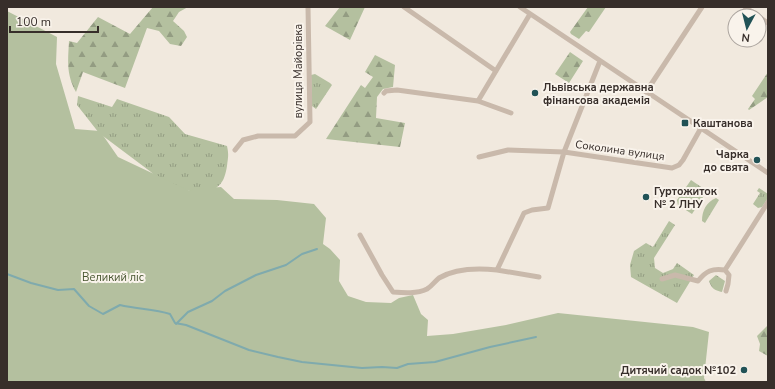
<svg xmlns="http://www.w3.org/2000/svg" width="775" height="389" font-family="'Nunito Sans',sans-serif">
  <defs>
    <pattern id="grass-tufts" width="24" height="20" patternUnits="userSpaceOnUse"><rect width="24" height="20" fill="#b4c09f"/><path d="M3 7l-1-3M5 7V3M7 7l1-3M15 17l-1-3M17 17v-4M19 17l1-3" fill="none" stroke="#939c82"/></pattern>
    <pattern id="forest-firs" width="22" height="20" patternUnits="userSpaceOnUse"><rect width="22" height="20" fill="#b4c09f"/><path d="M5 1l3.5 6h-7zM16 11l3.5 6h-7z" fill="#939c82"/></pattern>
  </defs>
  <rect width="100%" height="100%" fill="#f1e9de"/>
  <!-- grass -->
  <path fill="url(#grass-tufts)" d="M315 74 330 83 332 85 316 109 312 106 311 75Z
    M78 96 112 107 117 99 169 117 185 134 227 146C229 155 228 157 227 166 224 184 220 186 205 195L163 184 151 172 99 133 77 105Z
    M691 180 707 191 692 214 678 205 677 200Z
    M759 188 768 194V198L762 207 758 208 753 204 760 193 757 191Z
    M716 198 719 200 705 223 702 221C702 211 706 202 716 198Z
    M669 221 675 225 654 258 655 268 663 273 673 269 677 263 694 275 677 303 631 277 630 265 634 251 646 243 653 247Z"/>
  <!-- forest -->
  <path fill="url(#forest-firs)" d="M153 7H188L179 12 173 21 184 31 187 37 181 46 170 44 159 31 147 28 125 88 83 72 76 92C66 74 68 61 69 41L77 43 98 17 130 34Z
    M340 7H365L350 40 325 26Z
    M588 7H606L589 32 586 31 579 39 571 34 570 32Z
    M570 52 583 61 569 83 555 74Z
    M375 55 395 65 393 87 383 89 377 97 376 118 405 123 400 147 326 139 361 85 365 88 373 77 365 72Z
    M768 72V97L749 110 748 109 755 99 752 96Z
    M716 275 725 281 722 292C714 290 712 289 709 281Z
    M768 325V356L759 351 760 344 757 336Z"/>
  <!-- green -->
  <path fill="#b4c09f" d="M7 11 57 37 56 64 75 129 100 131 118 157 190 191 193 189 221 187 234 199 277 200 314 204 326 218 323 244 330 249 340 260 339 281 348 296 366 302 391 303 399 298 413 295 421 314 428 320 427 336 453 334 506 325 558 313 693 327 709 332 704 378 706 382H7Z"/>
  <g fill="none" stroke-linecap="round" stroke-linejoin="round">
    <!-- stream -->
    <path stroke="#7faaad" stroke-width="2" d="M7 274 31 283 58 290 74 289 89 306 103 314 120 305C136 309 154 309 170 314L175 323 186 325 249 350 278 357 302 362 362 368 382 367 397 368 408 364 435 362 490 347 536 337
      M176 324 188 312 212 301 225 291 256 275 286 265 302 254 317 249"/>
    <!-- minor -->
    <path stroke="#c9b9ab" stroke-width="5" d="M404 7 496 71
      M520 7 768 173
      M745 7 758 16
      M759 17 768 23
      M646 92 702 7
      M384 93 386 91 397 90 478 101 511 113
      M478 101 530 14
      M235 150 243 140 258 136H295L310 122 308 7
      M479 157 508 150 564 152 600 61
      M360 235 382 275 393 292C404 293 417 294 427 289 432 286 435 281 439 278 456 268 478 268 497 270L524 213 532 210 548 208 564 152 672 168 679 165 683 160 701 128
      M497 270 539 277
      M662 279 675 275 698 281C706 271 712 268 725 270
      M726 291 728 284 729 275 725 270 768 202"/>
  </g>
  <!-- markers -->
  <g fill="#215256" stroke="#f9f3eb" stroke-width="1.5">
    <circle cx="535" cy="93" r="4"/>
    <rect x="681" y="119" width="8" height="8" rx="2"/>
    <circle cx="757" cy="160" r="4"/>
    <circle cx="646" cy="197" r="4"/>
    <circle cx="744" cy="370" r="4"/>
  </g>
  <g text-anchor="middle" stroke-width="4" stroke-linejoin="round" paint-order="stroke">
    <!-- street labels -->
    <g font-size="11" fill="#372e2a" stroke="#f9f3eb">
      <text transform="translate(298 71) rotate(-90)" y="4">вулиця Майорівка</text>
      <text transform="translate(620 150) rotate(8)" y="4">Соколина вулиця</text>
    </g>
    <!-- poi labels -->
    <g font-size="11" font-weight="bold" fill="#372e2a" stroke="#f9f3eb" text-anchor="start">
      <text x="543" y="91">Львівська державна<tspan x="543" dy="13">фінансова академія</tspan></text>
      <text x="693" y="127">Каштанова</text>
      <text x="749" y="158" text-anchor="end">Чарка<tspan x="749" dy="13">до свята</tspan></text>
      <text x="654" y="195">Гуртожиток<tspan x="654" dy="13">№ 2 ЛНУ</tspan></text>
      <text x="736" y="374" text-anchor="end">Дитячий садок №102</text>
    </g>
    <!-- park labels -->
    <g font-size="11" fill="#46542f" stroke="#f9f3eb">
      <text x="113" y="281">Великий ліс</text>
    </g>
  </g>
  <!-- border -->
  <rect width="775" height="389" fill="none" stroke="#372e2a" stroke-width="16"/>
  <!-- north arrow -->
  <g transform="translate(747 28) rotate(187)"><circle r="19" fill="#f9f3eb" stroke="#aba49e"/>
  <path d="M0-3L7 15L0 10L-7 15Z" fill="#215256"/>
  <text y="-6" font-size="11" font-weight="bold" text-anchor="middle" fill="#372e2a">N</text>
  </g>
  <!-- scale -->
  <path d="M10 26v6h88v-6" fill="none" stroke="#372e2a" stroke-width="2"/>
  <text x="16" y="26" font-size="12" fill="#372e2a" stroke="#f9f3eb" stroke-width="3" paint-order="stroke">100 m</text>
</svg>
